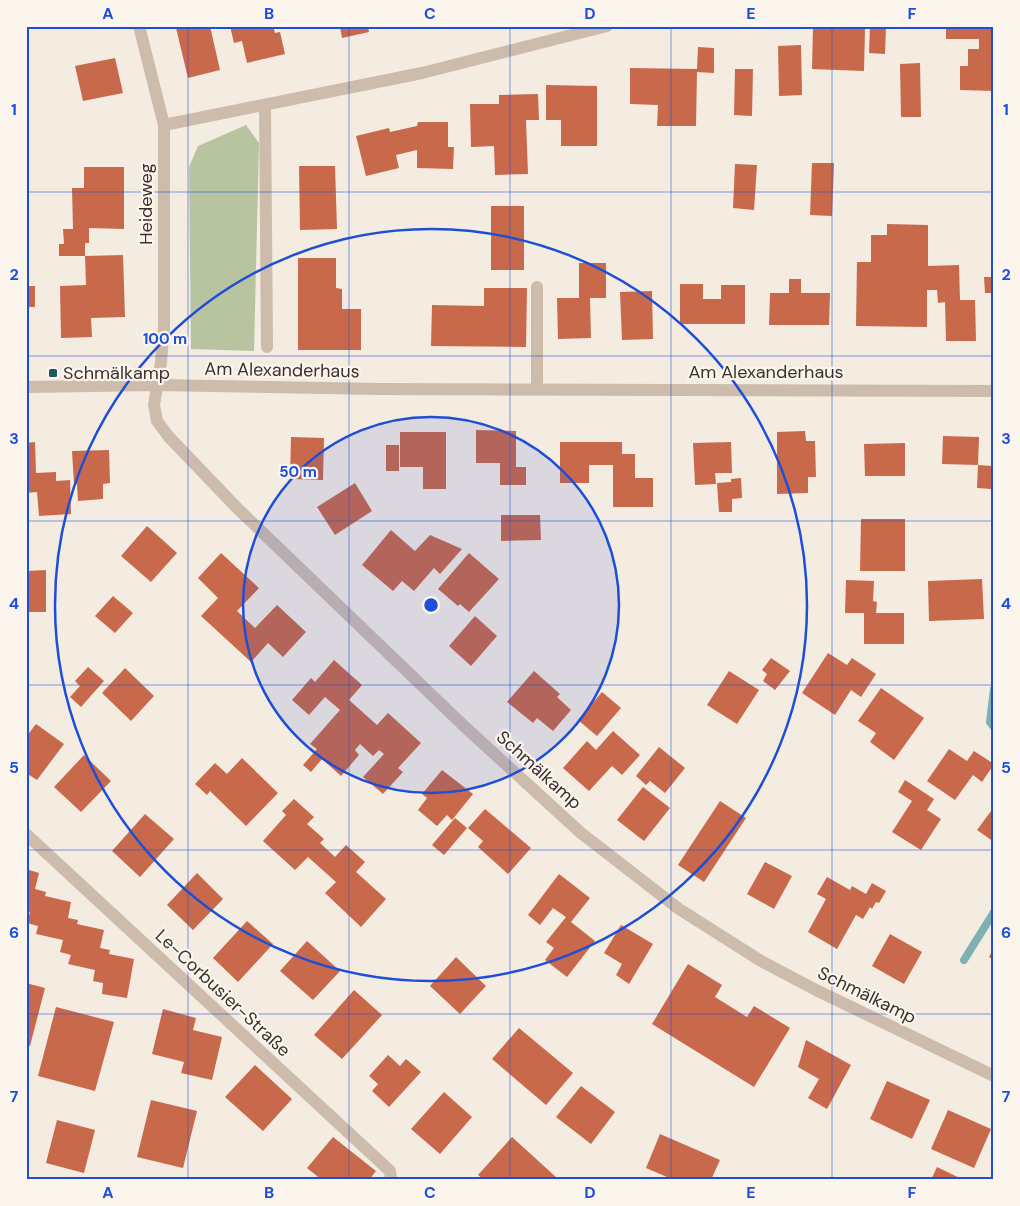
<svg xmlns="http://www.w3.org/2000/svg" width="1020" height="1206" font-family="'DM Sans',sans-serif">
  <rect width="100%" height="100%" fill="#f4ebe1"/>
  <!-- green -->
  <path fill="#b8c4a0" d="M246 125 259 143 254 351 191 349 189 167 198 146Z"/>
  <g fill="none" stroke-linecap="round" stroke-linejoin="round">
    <!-- stream -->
    <path stroke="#7fb0b2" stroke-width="8" d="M994 689 990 722 994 727
      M964 960 994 912"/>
  </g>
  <!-- building -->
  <path fill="#c8694b" d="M184 26H210L220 70 188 78 176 28Z
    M230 26H273L275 33 280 32 285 54 247 63 242 41 234 43Z
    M340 26H368L369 32 342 38Z
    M870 26H886L885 54 869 53Z
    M946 26H984V29H994V91L960 90V66H968V49H979V39H946Z
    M813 27 865 29 864 71 812 69Z
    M801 45 802 95 779 96 778 46Z
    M698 47 714 48V73L697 72 696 126H657L658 105 630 104V68L697 69Z
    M115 58 123 93 83 101 75 66Z
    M920 63 921 117H901L900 64Z
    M735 69H753L752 116 734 115Z
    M546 85 597 86V146H561V120H546Z
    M538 94 539 120H526L528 174 495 175 494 146 471 147 470 104H499V95Z
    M418 122H448V147H454L453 169 417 168V150L396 155 399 168 366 176 356 136 389 128 390 132 417 126Z
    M812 163H834L832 216 810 215Z
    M735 164 757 165 754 210 733 208Z
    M299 166H335L337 229 300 230Z
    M84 167H124V229L89 228V243H85V256H59V244H64L63 229H73L72 188H84Z
    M491 206H524V270H491Z
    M887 224 928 225V266L959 265 960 300H975L976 341H946L945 302 938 303 937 290H927V327L856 326 857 262H871V235H887Z
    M123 255 125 317 91 318 92 337 61 338 60 286 86 285 85 256Z
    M298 258H336V288L342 289V309H361V350H298Z
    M579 263H606V298H590L591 338 558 339 557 298H579Z
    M984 277H994V293H985Z
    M789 279H801V293H830L829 325H769L770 293H789Z
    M680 284H703V299H721V285H745V324H680Z
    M26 286H35V307H26Z
    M484 288H527L526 347 431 346 432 305 484 306Z
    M652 291 653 339 622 340 620 292Z
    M476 430 516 431V467H526V485H500V463H476Z
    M805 431 806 441H815L816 477H808V493L777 494V432Z
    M400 432H446V489H423V467H400Z
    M943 436 979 437 978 465 992 466 991 489 977 488 978 465 942 464Z
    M291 437 324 438 323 480 290 479Z
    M35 442 36 473 56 472V481L70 480 71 514 39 516 37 492 26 493V443Z
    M560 442H622V454H635V478H653V507H613V465H589V483H560Z
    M731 442 732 473H715L716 484 695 485 693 443Z
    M905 443V476H865L864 444Z
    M386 445H399V471H386Z
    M109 450 110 483 103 484V499L78 501 77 484H74L72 451Z
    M741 478 742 498 732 499V512H719L717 483 731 482V479Z
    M355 483 372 511 335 535 317 507Z
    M501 515H540L541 540 501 541Z
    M861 519H905V571H860Z
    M147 526 177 553 151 582 121 556Z
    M391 530 415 551 430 535 462 549 440 574 434 568 414 591 402 581 393 591 362 565Z
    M221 553 259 588 237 611 255 628 277 605 306 632 283 657 268 643 251 662 201 616 218 598 198 578Z
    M469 553 499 579 469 612 460 604 458 606 438 589Z
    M46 570V612H26V571Z
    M982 579 984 619 929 621 928 581Z
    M846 580 874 581 873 601 877 602 876 613H904V644H864V613H845Z
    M113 596 133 613 115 633 95 616Z
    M475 616 497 636 471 666 449 646Z
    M828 653 847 665 852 658 876 674 861 697 851 690 835 715 802 693Z
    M771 658 790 671 775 690 763 681 767 674 762 670Z
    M334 660 362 685 349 700 377 725 388 713 421 743 398 768 403 772 383 794 363 777 384 754 379 750 373 756 360 744 355 750 359 755 341 776 322 759 311 772 303 765 317 749 310 744 340 710 325 697 309 715 292 700 311 678 315 682Z
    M88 667 104 681 81 707 70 697 80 686 75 681Z
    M125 668 154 696 131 721 102 693Z
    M534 671 560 694 557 697 571 710 553 731 537 718 533 723 507 702Z
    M729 671 759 690 737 724 707 705Z
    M881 688 924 718 894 760 870 742 876 733 858 721Z
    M602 692 621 708 597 736 578 720Z
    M36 724 64 744 37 780 26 773V737Z
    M613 731 640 755 622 775 612 766 589 791 563 768 587 741 596 750Z
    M659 747 685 768 665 793 650 781 646 785 636 776Z
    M949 749 967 761 974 751 994 764 982 782 973 775 955 800 927 781Z
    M84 755 111 781 81 812 54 787Z
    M242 758 278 793 246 826 210 791 207 795 195 784 215 763 227 774Z
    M442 770 473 794 452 820 447 815 437 826 418 810 427 798 422 794Z
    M905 780 934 799 927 810 941 819 921 850 892 832 912 801 898 792Z
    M643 787 670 808 644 841 617 820Z
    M294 799 314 817 307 824 324 839 320 843 335 857 346 845 365 862 356 872 386 899 361 927 325 893 336 882 308 857 295 870 263 841 286 815 282 811Z
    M720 801 746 818 704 882 678 865Z
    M994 807V842L977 830Z
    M485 809 531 848 508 874 478 847 483 841 468 828Z
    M145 814 174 839 140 877 112 851Z
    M455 818 467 828 444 855 432 845Z
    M765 862 792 876 774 909 747 894Z
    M26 869 39 873 35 889 46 892 45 896 71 902 68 918 78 920 77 924 104 930 100 948 110 950 109 954 134 959 127 998 102 994 103 983 93 981 95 970 68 964 71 955 60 952 63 940 36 934 38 926 27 923 30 912 26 911Z
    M197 873 223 899 193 930 167 905Z
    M559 874 590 898 571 922 595 941 567 977 545 960 554 948 546 942 566 917 553 908 540 925 528 915Z
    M827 877 850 890 852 886 866 894 872 883 886 891 879 903 876 902 872 909 870 907 863 919 856 915 837 949 808 932 826 899 817 894Z
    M247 921 273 944 238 982 213 958Z
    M621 925 653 944 629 984 616 975 622 964 604 953Z
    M890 934 922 952 904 984 872 966Z
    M307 941 340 971 313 1000 280 971Z
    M994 947V960L989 957Z
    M456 957 486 986 460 1014 430 986Z
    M688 964 722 985 715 997 747 1017 754 1006 790 1028 754 1087 652 1024Z
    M26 983 45 988 30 1046 26 1045Z
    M354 990 382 1015 342 1059 314 1035Z
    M56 1007 114 1022 95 1091 38 1076Z
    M163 1009 196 1018 193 1030 222 1037 212 1080 181 1073 184 1062 152 1054Z
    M519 1028 573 1073 546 1105 492 1059Z
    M806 1040 851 1065 827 1109 808 1098 819 1079 798 1067Z
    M388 1055 400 1066 406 1059 421 1072 389 1107 372 1091 378 1084 369 1076Z
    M255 1065 292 1099 263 1131 225 1097Z
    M887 1081 930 1100 912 1139 870 1119Z
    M581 1086 615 1112 591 1144 556 1117Z
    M444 1092 472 1117 440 1154 411 1129Z
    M151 1100 197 1111 183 1168 137 1157Z
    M948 1110 991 1129 974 1168 931 1149Z
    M57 1120 95 1130 84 1173 46 1163Z
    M660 1134 720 1160 711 1180H674L646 1168Z
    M333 1137 376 1171 369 1180H322L307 1168Z
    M512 1137 557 1178 555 1180H484L478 1175Z
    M937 1167 964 1180H931Z"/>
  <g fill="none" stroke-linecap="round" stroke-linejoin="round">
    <!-- lane -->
    <path stroke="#cdbbac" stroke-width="12" d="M537 388V287"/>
    <!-- street -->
    <path stroke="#cdbbac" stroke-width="12" d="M139 26 164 125
      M607 26 422 73 164 125V327L161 362 154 405 157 421 169 437 237 508 465 727 581 833 679 909 761 961 816 990 994 1076
      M265 105 267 347
      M26 387 156 385 381 389 994 391
      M26 834 390 1171 391 1180"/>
  </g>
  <!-- grid -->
  <path fill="none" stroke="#1d4ed8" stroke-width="1" stroke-opacity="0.55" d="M188 26V1180M349 26V1180M510 26V1180M671 26V1180M832 26V1180M26 192H994M26 356H994M26 521H994M26 685H994M26 850H994M26 1014H994"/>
  <!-- distance rings -->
  <circle cx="431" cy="605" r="188" fill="#1d4ed8" fill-opacity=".12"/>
  <g fill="none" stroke="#1d4ed8" stroke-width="2.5">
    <circle cx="431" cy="605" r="188"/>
    <circle cx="431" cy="605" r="376"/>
  </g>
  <!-- markers -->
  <rect fill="#1f5a5e" stroke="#fbf5ee" stroke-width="2" x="48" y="368" width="10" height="10" rx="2.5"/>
  <g text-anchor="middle" stroke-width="4.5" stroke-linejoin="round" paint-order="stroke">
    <!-- street labels -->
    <g font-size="18" fill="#3b302b" stroke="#fbf5ee">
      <text transform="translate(146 204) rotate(-90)" y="6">Heideweg</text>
      <text transform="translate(282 370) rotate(1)" y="6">Am Alexanderhaus</text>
      <text x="766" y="378">Am Alexanderhaus</text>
      <text transform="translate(539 770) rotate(42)" y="6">Schmälkamp</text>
      <text transform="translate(223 993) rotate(43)" y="6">Le-Corbusier-Straße</text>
      <text transform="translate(867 995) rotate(26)" y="6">Schmälkamp</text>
    </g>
    <!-- poi labels -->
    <g font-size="18" fill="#3b302b" stroke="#fbf5ee" text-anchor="start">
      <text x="63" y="379">Schmälkamp</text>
    </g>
  </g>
  <circle cx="431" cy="605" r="8" fill="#1d4ed8" stroke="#fbf5ee" stroke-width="2.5"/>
  <g font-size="15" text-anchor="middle" font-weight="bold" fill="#1d4ed8" stroke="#fbf5ee" stroke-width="4.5" stroke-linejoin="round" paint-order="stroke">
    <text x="165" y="344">100 m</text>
    <text x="298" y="477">50 m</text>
  </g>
  <!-- border -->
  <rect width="1020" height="1206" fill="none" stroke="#fbf5ee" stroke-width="55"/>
  <rect x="28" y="28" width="964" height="1150" fill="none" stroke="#1d4ed8" stroke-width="2"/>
  <g font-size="16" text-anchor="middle" font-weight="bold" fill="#1d4ed8">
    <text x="108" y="19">A</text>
    <text x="269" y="19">B</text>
    <text x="430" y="19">C</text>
    <text x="590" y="19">D</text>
    <text x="751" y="19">E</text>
    <text x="912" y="19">F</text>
    <text x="14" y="115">1</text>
    <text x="1006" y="115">1</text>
    <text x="14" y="280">2</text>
    <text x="1006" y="280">2</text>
    <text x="14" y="444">3</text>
    <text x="1006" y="444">3</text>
    <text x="14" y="609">4</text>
    <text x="1006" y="609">4</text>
    <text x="14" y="773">5</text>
    <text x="1006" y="773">5</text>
    <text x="14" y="938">6</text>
    <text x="1006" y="938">6</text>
    <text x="14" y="1102">7</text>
    <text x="1006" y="1102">7</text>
    <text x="108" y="1198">A</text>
    <text x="269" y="1198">B</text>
    <text x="430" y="1198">C</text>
    <text x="590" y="1198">D</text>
    <text x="751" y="1198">E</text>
    <text x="912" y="1198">F</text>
  </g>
</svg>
